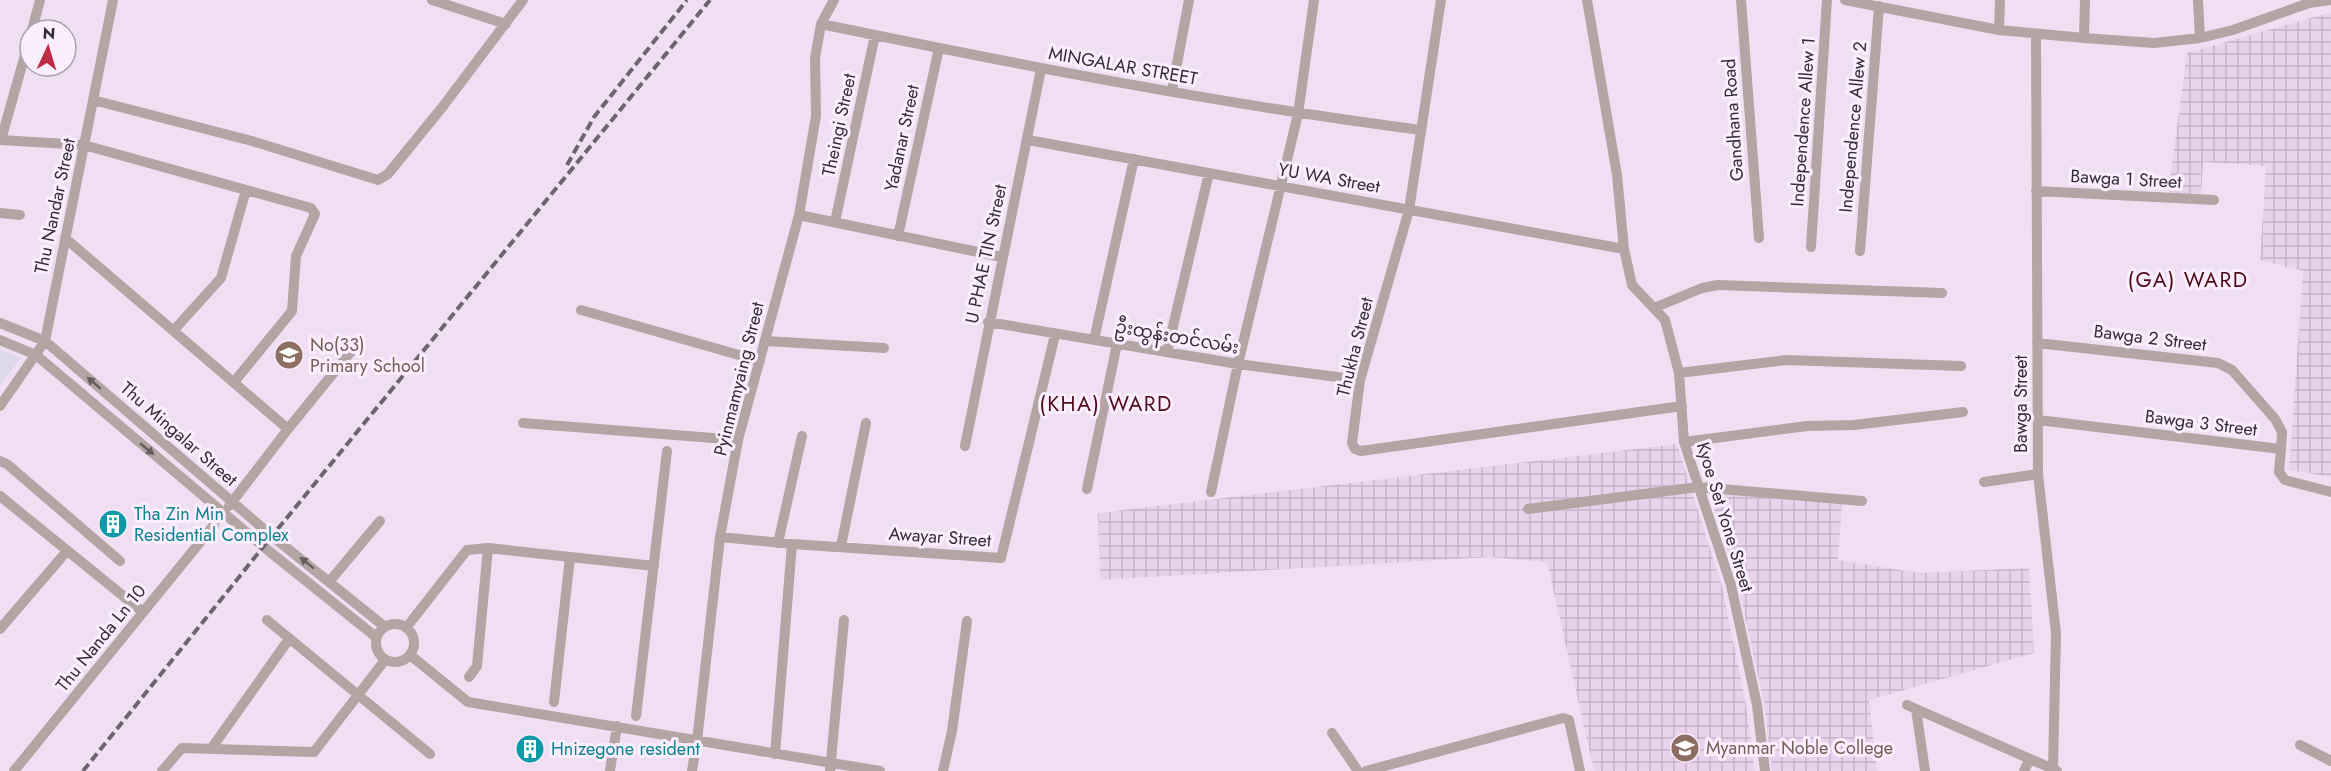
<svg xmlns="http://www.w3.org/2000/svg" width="2331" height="771" font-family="Jost,'Noto Sans Myanmar',sans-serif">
  <defs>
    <pattern id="industrial-grid" width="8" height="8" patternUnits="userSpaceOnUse" patternTransform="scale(1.5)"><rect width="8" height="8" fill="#e8d2ec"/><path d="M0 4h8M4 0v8" fill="none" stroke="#c7b5cb"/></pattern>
  </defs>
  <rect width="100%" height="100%" fill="#f0dff3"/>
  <!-- industrial -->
  <path fill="url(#industrial-grid)" d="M2328 13H2331V477L2289 470 2303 271 2260 260 2266 166 2203 162 2201 197 2168 195 2187 53Z
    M1677 444 1722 586 1746 704 1755 771H1594L1547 562 1490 557 1100 580 1098 513Z
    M1709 492 1842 503 1838 560 1919 573 2029 568 2034 653 1869 700 1877 771H1772L1764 702 1738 586Z"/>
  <!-- education -->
  <path fill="#ded8ed" d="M0 349 21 358 0 385Z"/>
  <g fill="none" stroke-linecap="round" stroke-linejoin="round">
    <!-- minor -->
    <path stroke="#b2a5a3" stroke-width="10" d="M432 0 506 24
      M1441 0 1409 210 1360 380 1352 443 1355 449 1361 451 1682 406
      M1587 0 1617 175 1624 249 1632 285 1665 320 1679 373 1684 442 1731 585 1757 705 1765 771
      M1741 0 1759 238
      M1845 0 1999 30 2084 38 2154 43 2200 38 2233 30 2309 3 2331 0
      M2198 0 2200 38
      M821 24C1020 65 1220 104 1421 130
      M32 30 40 0
      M1999 30 2000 0
      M2036 34 2038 474 2056 633 2053 769 2057 771
      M2084 38 2085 0
      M1172 90 1189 0
      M93 100 252 141 378 180 388 174 444 105 523 0
      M0 140 84 145 311 208 315 214 296 256 292 311 234 382
      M1 140 30 37
      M1028 140 1624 249
      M2036 191 2214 200
      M0 213 20 215
      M799 215 1002 257
      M835 222 875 35
      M898 236 939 48
      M65 238 288 429
      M1811 247 1827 0
      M1860 251 1879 6
      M1654 308 1702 288 1718 285 1942 293
      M581 310 760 361
      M988 322 1238 364 1360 380
      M0 323 45 341 272 536 385 627
      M174 330 221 278 246 190
      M0 340 36 355 270 552 376 637
      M1094 340 1134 159
      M765 341 884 348
      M2037 343 2218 363 2232 370 2275 419 2282 432 2281 449
      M1167 352 1209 173
      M1679 373 1786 360 1961 366
      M0 406 45 341 113 0
      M2038 420 2281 449 2279 472 2285 480 2331 492
      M523 423 738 440
      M1684 442 1807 426 1854 425 1963 412
      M965 446 1041 69
      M0 461 7 464 120 561
      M1984 482 2038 474
      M1087 489 1117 344
      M1211 492 1238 364 1298 114 1314 0
      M0 496 143 612
      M229 506 288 429 357 344
      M1528 509 1698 487 1862 501
      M720 537 792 544 1001 558 1055 335
      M778 543 802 436
      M841 546 866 423
      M329 582 380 521
      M267 620 430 754
      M376 643a19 19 0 1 1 38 0a19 19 0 1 1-38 0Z
      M406 628 467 550 488 548 654 566
      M0 629 67 551
      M410 655 468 702 880 771
      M469 677 477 666 488 548
      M554 702 570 557
      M1907 705 2053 769
      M1916 709 1925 771
      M636 716 667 451
      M1332 733 1358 771
      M2300 745 2331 761
      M211 749 289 639
      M775 754 792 544
      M14 771 214 525
      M162 771 182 748 314 752 385 660
      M610 771 617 726
      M692 771 697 741 720 537 738 440 799 215 816 116 815 58 821 24 834 0
      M830 771 844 620
      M943 771 952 731 967 621
      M1366 771 1563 718 1569 720 1580 771
      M2024 771 2030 759"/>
    <!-- rail -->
    <path stroke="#6d6470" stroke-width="4" stroke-dasharray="9 4.5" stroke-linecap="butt" d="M567 165 594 117 687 0
      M83 771 272 536 710 0"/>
  </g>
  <!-- one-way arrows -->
  <defs><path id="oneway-solid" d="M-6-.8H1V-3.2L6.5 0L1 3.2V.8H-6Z" transform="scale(1.5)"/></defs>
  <g fill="#665d61">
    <use href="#oneway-solid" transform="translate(94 383) rotate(-139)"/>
    <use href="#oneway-solid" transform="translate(147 449) rotate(40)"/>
    <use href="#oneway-solid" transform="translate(307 563) rotate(-141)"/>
  </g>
  <!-- icons -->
  <defs>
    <g id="school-disc" transform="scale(1.5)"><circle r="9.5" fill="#8d6e63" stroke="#fbeefe"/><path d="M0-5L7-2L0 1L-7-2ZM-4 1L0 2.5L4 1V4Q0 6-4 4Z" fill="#fff"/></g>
    <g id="building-disc" transform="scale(1.5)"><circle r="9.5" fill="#0f9aa8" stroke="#fbeefe"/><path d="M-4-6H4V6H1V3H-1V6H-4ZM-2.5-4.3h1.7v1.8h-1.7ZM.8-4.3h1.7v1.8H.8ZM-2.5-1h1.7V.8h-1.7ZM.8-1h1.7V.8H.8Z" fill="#fff"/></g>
  </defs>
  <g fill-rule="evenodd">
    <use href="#school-disc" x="289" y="355"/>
    <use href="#building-disc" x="113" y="524"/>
    <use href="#school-disc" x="1685" y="748"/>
    <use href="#building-disc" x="530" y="749"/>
  </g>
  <g text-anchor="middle" stroke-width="6" stroke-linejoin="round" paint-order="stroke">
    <!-- street labels -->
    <g font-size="18" fill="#332d35" stroke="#fbeefe">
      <text transform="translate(1123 66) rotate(10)" y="6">MINGALAR STREET</text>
      <text transform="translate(1733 120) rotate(-94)" y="6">Gandhana Road</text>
      <text transform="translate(1803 122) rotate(-86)" y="6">Independence Allew 1</text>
      <text transform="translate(839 125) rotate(-78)" y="6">Theingi Street</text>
      <text transform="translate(1853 127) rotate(-85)" y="6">Independence Allew 2</text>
      <text transform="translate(902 138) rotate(-78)" y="6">Yadanar Street</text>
      <text transform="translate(1329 178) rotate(10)" y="6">YU WA Street</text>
      <text transform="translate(2126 179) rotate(3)" y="6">Bawga 1 Street</text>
      <text transform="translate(55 206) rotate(-78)" y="6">Thu Nandar Street</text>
      <text transform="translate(986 254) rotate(-78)" y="6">U PHAE TIN Street</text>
      <text transform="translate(1177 337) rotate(10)" y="6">ဦးထွန်းတင်လမ်း</text>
      <text transform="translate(2150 338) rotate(7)" y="6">Bawga 2 Street</text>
      <text transform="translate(1355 347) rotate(-76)" y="6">Thukha Street</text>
      <text transform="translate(739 379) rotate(-76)" y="6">Pyinmamyaing Street</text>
      <text transform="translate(2021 404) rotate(-90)" y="6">Bawga Street</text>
      <text transform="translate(2201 423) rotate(7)" y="6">Bawga 3 Street</text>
      <text transform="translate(179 434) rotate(41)" y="6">Thu Mingalar Street</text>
      <text transform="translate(1725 517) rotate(73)" y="6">Kyoe Set Yone Street</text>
      <text transform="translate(940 537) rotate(4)" y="6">Awayar Street</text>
      <text transform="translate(101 638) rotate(-51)" y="6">Thu Nanda Ln 10</text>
    </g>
    <!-- education labels -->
    <g font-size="18" fill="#785e54" stroke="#fbeefe" text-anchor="start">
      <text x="310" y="351">No(33)<tspan x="310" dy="21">Primary School</tspan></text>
      <text x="1706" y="754">Myanmar Noble College</text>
    </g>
    <!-- culture labels -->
    <g font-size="18" fill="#0d838f" stroke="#fbeefe" text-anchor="start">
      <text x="134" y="520">Tha Zin Min<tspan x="134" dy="21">Residential Complex</tspan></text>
      <text x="551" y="755">Hnizegone resident</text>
    </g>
    <!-- quarter labels -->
    <g font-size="21" letter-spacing="1.5" fill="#4f0917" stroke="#fbeefe">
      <text x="2188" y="287">(GA) WARD</text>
      <text x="1106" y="411">(KHA) WARD</text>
    </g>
  </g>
  <!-- north arrow -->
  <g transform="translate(48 48) rotate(4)"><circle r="28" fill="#fbeefe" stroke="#aba1ae" stroke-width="1.5"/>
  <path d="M0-4.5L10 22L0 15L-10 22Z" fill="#bd2d46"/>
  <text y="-9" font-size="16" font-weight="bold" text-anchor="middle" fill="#332d35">N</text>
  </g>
</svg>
